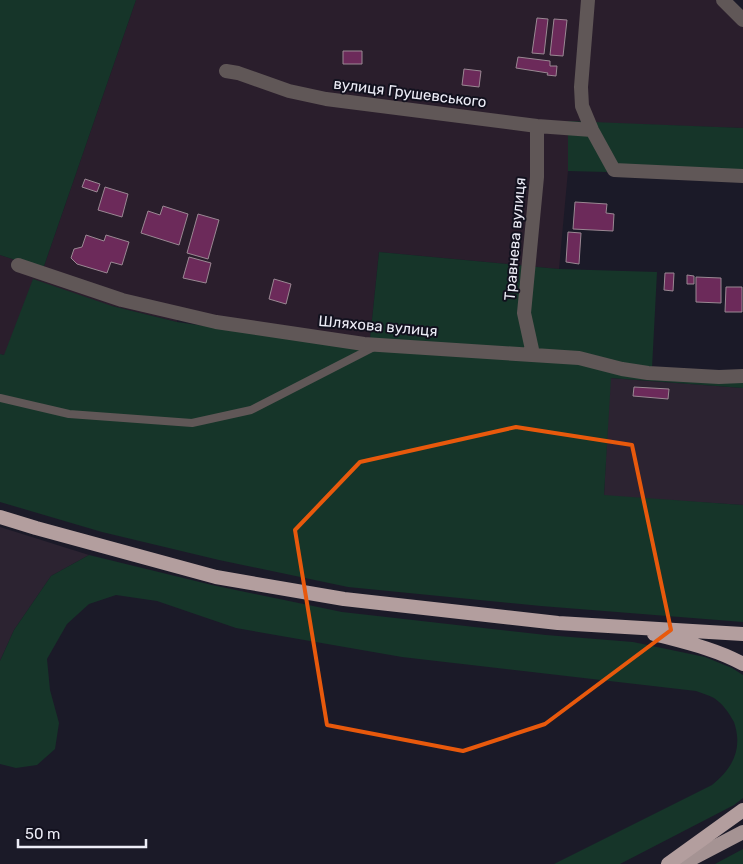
<svg xmlns="http://www.w3.org/2000/svg" width="743" height="864" font-family="Rubik,sans-serif">
  <rect width="100%" height="100%" fill="#1b1a28"/>
  <!-- commercial -->
  <path fill="#2c2331" d="M610 378 743 388V505L604 496Z
    M0 527 89 555 51 576 14 630 0 661Z"/>
  <!-- industrial -->
  <path fill="#2a1e2c" d="M136 0H717L743 26V128L568 122V171L559 269 379 252 370 339 178 314 177 322 112 306 4 355 0 354V255L43 269Z"/>
  <!-- green -->
  <path fill="#163529" d="M0 0H136L43 269 0 255Z
    M568 121 743 128V173L606 168 607 172 568 171Z
    M379 252 559 269 657 272 652 368 370 339Z
    M33 279 112 306 177 322 302 340 579 361 743 381V388L611 378 604 495 743 505V622L541 606 348 587 219 560 102 532 0 502V354L4 355Z
    M89 555 212 585 342 612 546 635 633 642 705 657 732 668 743 675V798L734 805 620 864H554L712 785C733 768 743 749 734 722 729 713 723 704 714 698 709 695 701 693 696 691L402 657 236 628 157 601 116 595 89 604 67 624 47 659 50 690 59 723 55 749 37 765 16 768 0 764V661L14 630 51 576Z
    M743 849V864H715Z"/>
  <!-- building -->
  <path fill="#6c2a5a" stroke="#9a8893" d="M537 18 548 19 544 54 532 53Z
    M554 19 567 20 563 56 550 55Z
    M343 51H362V64H343Z
    M518 57 550 61V66H557L556 76 547 75 548 73 516 68Z
    M464 69 481 71 479 87 462 85Z
    M85 179 100 184 97 192 82 187Z
    M105 187 128 194 122 217 98 210Z
    M575 202 607 204 606 213 614 214 613 231 573 229Z
    M163 206 188 214 179 245 141 233 148 211 160 215Z
    M198 214 219 220 208 259 187 253Z
    M568 232 581 233 579 264 566 262Z
    M86 235 104 241 106 235 129 242 122 265 111 262 107 273 77 264 71 258 74 249 82 247Z
    M189 257 211 263 206 283 183 278Z
    M665 273H674L673 291 664 290Z
    M687 275 694 276V284H687Z
    M696 277 721 278V303L696 302Z
    M274 279 291 284 286 304 269 299Z
    M726 287H742V312H725Z
    M634 387 669 389 668 399 633 396Z"/>
  <g fill="none" stroke-linecap="round" stroke-linejoin="round">
    <!-- service -->
    <path stroke="#605757" stroke-width="8" d="M0 398 69 414 192 423 251 410 374 347"/>
    <!-- minor -->
    <path stroke="#605757" stroke-width="14" d="M588 0 581 87 582 106 592 130 614 170 743 176
      M723 0 743 20
      M226 71 238 73 289 91 326 99 537 126 592 130
      M18 265 122 300 216 322 364 344 579 358 622 369 648 373 719 377 743 376
      M533 354 524 313 537 177V126"/>
    <!-- primary -->
    <path stroke="#a59393" stroke-width="14" d="M682 864 743 832"/>
    <!-- trunk -->
    <path stroke="#b39e9e" stroke-width="14" d="M0 517 36 528 216 577 344 599 558 623 743 634
      M654 634C684 642 716 649 743 664
      M668 864 743 810"/>
  </g>
  <!-- marked area -->
  <path fill="none" stroke="#e8590c" stroke-width="4" stroke-linejoin="round" d="M516 427 632 445 671 630 545 724 463 751 327 725 295 530 360 462Z"/>
  <g text-anchor="middle" stroke-width="4" stroke-linejoin="round" paint-order="stroke">
    <!-- street labels -->
    <g font-size="15" fill="#ededf7" stroke="#12111e">
      <text transform="translate(410 93) rotate(7)" y="5">вулиця Грушевського</text>
      <text transform="translate(515 239) rotate(-85)" y="5">Травнева вулиця</text>
      <text transform="translate(378 326) rotate(5)" y="5">Шляхова вулиця</text>
    </g>
  </g>
  <!-- scale -->
  <path d="M18 839v8h128v-8" fill="none" stroke="#ededf7" stroke-width="2.5"/>
  <text x="25" y="839" font-size="15" fill="#ededf7" stroke="#12111e" stroke-width="4" paint-order="stroke">50 m</text>
</svg>
